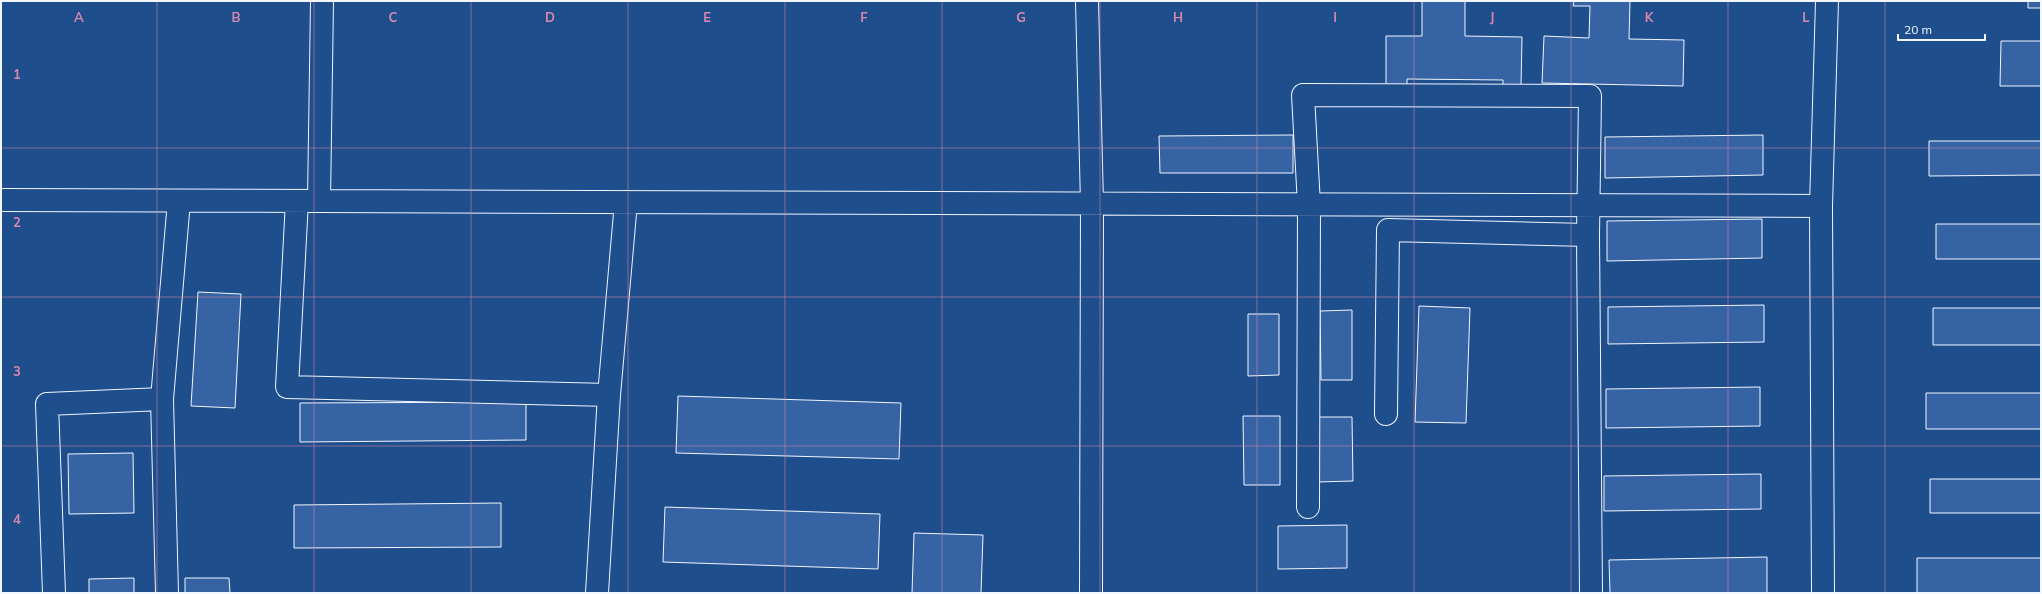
<svg xmlns="http://www.w3.org/2000/svg" width="2042" height="594" font-family="Mulish,sans-serif">
  <rect width="100%" height="100%" fill="#1f4e8c"/>
  <!-- building -->
  <path fill="#3563a3" stroke="#f2f6ff" d="M1422 1H1465V36L1522 37 1521 86H1503V80L1407 79V86L1386 85V36H1422Z
    M1574 1H1630L1629 39 1684 40 1683 86 1542 83 1544 36 1589 38 1590 6H1573Z
    M2028 1H2041V8H2028Z
    M2001 41H2041V86H2000Z
    M1293 135V173H1160L1159 136Z
    M1763 135V175L1605 178V137Z
    M1929 141H2041V175L1929 176Z
    M1762 219V258L1607 261V221Z
    M1936 224H2041V259H1936Z
    M198 292 241 294 235 408 191 406Z
    M1764 305V342L1608 344V307Z
    M1419 306 1470 308 1466 423 1415 422Z
    M1933 308H2041V345H1933Z
    M1352 310V380H1321L1320 311Z
    M1248 314H1279V375L1248 376Z
    M1760 387V426L1606 428V389Z
    M1926 393H2041V429H1926Z
    M678 396 901 403 899 459 676 453Z
    M526 402V440L300 442V403Z
    M1243 416H1280V485H1244Z
    M1317 417H1352L1353 481 1317 482Z
    M133 453 134 513 69 514 68 454Z
    M1761 474V509L1604 511V476Z
    M1930 479H2041V513H1930Z
    M501 503V547L294 548V505Z
    M665 507 880 514 878 569 663 562Z
    M1347 525V568L1278 569V526Z
    M914 533 983 535 981 593H912Z
    M1767 557V593H1610L1609 560Z
    M1917 558H2041V593H1917Z
    M134 578V593H89V579Z
    M185 578H229L230 593H185Z"/>
  <g fill="none" stroke-linecap="round" stroke-linejoin="round">
    <!-- minor casing -->
    <g stroke="#f2f6ff" stroke-width="24">
      <path id="minor" d="M1087 1 1092 204 1091 593
        M1 200 1821 206
        M297 201 287 387 609 395
        M319 201 322 1
        M1386 414 1388 230 1588 235
        M1308 507 1309 205 1303 95 1590 96 1588 235 1591 593
        M54 593 47 404 162 399
        M167 593 162 399 179 201
        M597 593 609 395 626 202
        M1823 593 1821 206 1827 1"/>
    </g>
    <!-- minor -->
    <use href="#minor" stroke="#1f4e8c" stroke-width="22"/>
  </g>
  <!-- grid -->
  <path fill="none" stroke="#da87ad" stroke-width="1" stroke-opacity="0.55" d="M157 1V593M314 1V593M471 1V593M628 1V593M785 1V593M942 1V593M1100 1V593M1257 1V593M1414 1V593M1571 1V593M1728 1V593M1885 1V593M1 148H2041M1 297H2041M1 446H2041"/>
  <g font-size="13" text-anchor="middle" font-weight="bold" fill="#da87ad" stroke="#1f4e8c" stroke-width="3" stroke-linejoin="round" paint-order="stroke">
    <text x="79" y="22">A</text>
    <text x="236" y="22">B</text>
    <text x="393" y="22">C</text>
    <text x="550" y="22">D</text>
    <text x="707" y="22">E</text>
    <text x="864" y="22">F</text>
    <text x="1021" y="22">G</text>
    <text x="1178" y="22">H</text>
    <text x="1335" y="22">I</text>
    <text x="1492" y="22">J</text>
    <text x="1649" y="22">K</text>
    <text x="1806" y="22">L</text>
    <text x="17" y="79">1</text>
    <text x="17" y="227">2</text>
    <text x="17" y="376">3</text>
    <text x="17" y="524">4</text>
  </g>
  <!-- border -->
  <rect width="2042" height="594" fill="none" stroke="#f2f6ff" stroke-width="4"/>
  <!-- scale -->
  <path d="M1898 34v6h87v-6" fill="none" stroke="#f2f6ff" stroke-width="2"/>
  <text x="1904" y="34" font-size="12" fill="#f2f6ff" stroke="#1f4e8c" stroke-width="3" paint-order="stroke">20 m</text>
</svg>
